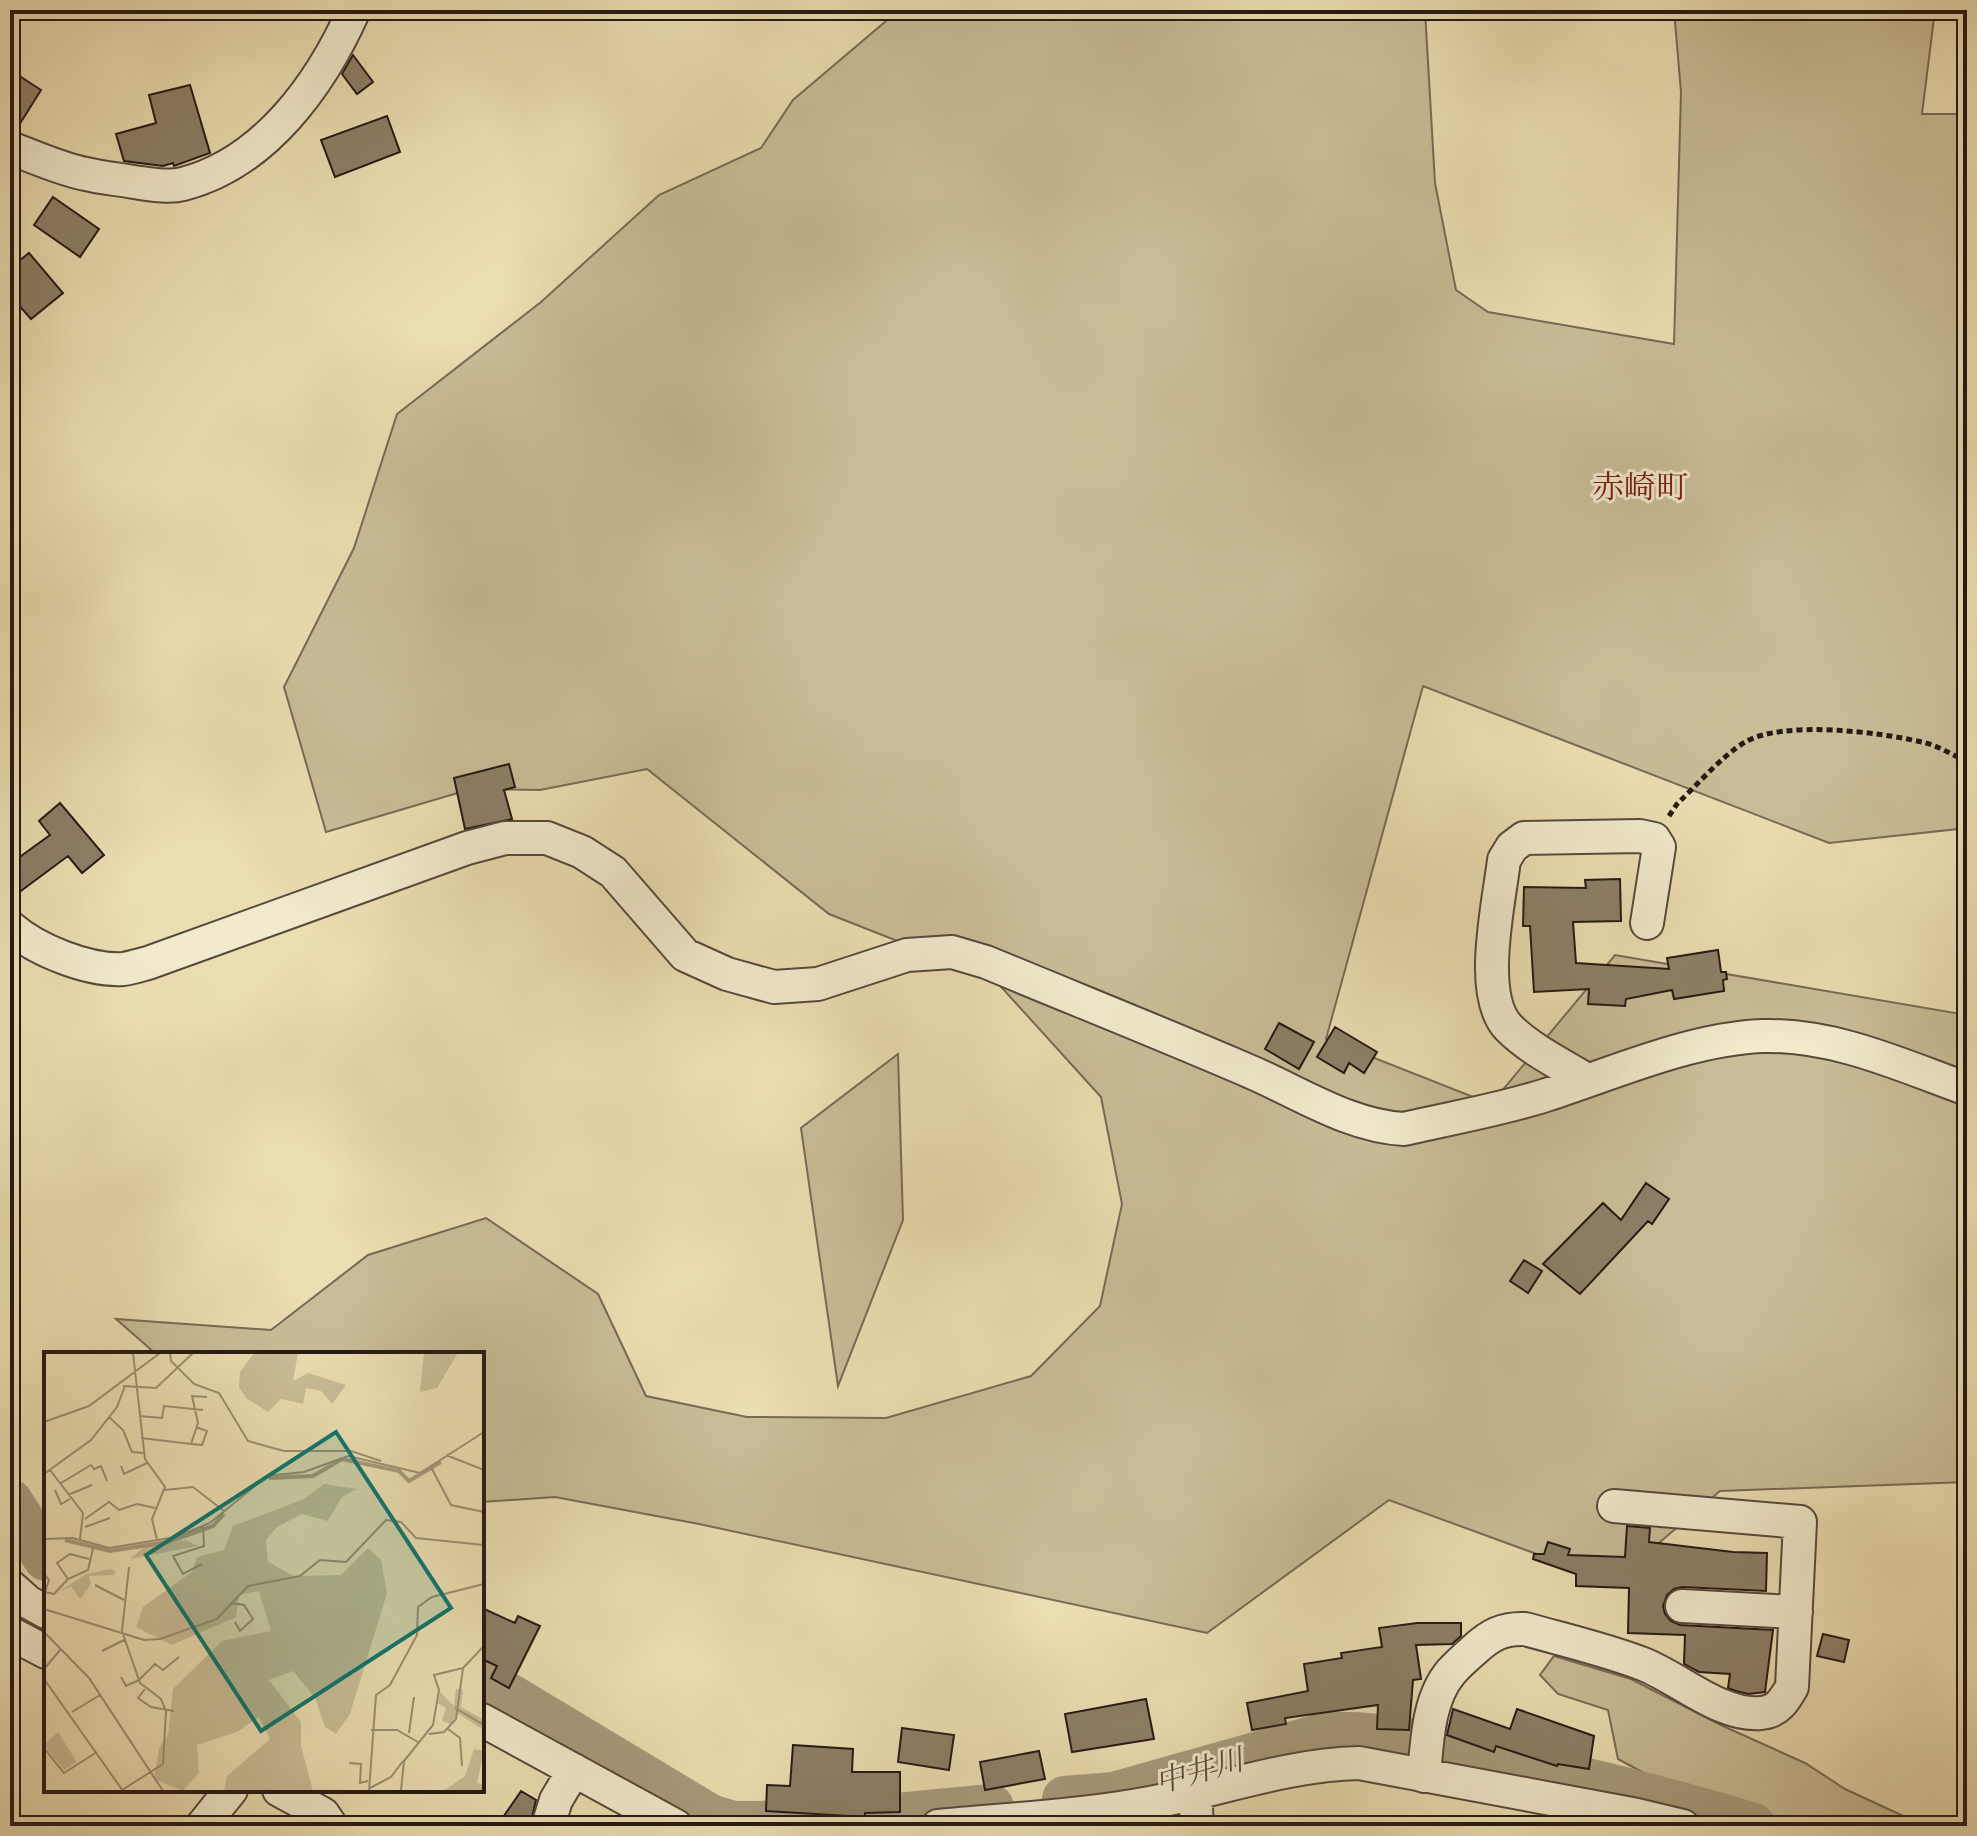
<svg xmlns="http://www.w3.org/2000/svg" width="1977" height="1836" font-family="'Gentium Book Plus','Noto Serif JP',serif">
  <rect width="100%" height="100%" fill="#ebdeb2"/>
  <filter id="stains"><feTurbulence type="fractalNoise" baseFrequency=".0025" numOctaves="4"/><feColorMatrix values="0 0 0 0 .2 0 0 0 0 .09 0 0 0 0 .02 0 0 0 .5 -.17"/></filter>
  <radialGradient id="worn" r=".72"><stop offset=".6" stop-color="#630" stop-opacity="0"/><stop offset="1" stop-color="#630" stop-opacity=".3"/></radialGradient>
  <!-- green -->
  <path fill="#c9bd97" stroke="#776b56" stroke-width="2" d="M899 10H1425L1435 183 1456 290 1488 312 1674 344 1681 92 1674 10H1935L1922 114H1967V828L1829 843 1423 686 1326 1039 1491 1104 1615 955 1967 1015V1482L1720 1491 1613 1582 1389 1500 1207 1633 699 1524 555 1497 482 1502V1354H156L116 1319 271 1330 368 1255 486 1218 598 1294 646 1396 747 1417 886 1418 1031 1376 1100 1306 1122 1204 1101 1097 994 979 829 914 647 769 540 790 471 789 326 832 284 687 354 548 397 414 541 302 659 195 761 148 793 100Z
    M898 1054 903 1220 838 1386 801 1128Z
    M1554 1656 1631 1679 1723 1726 1805 1763 1845 1789 1925 1826H1770L1710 1793 1655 1779 1618 1759 1608 1710 1558 1694 1540 1675Z"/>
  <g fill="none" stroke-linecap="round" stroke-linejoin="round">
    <!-- river -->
    <path stroke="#a89b7d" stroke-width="46" d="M10 1502 46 1558
      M482 1680 710 1817 733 1824H760L876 1818 991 1807
      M1065 1799 1114 1795 1326 1735C1398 1732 1486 1756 1556 1773 1622 1790 1688 1805 1753 1826"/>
  </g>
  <!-- building -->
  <path fill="#8c7f67" stroke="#251915" stroke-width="2" d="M353 55 373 82 357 94 342 74Z
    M18 75 41 90 16 130 10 129V88Z
    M190 85 210 153 174 166 173 163 163 166 124 161 116 134 156 123 149 95Z
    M387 116 400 152 335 177 321 140Z
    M53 197 99 229 80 257 34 225Z
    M29 253 63 293 31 319 10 295V268Z
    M509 764 515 787 504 790 512 819 465 829 454 778Z
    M60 803 104 855 82 873 68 856 10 899V864L50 835 39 821Z
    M1620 879 1621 921 1573 922 1576 963 1669 969 1667 958 1718 950 1721 972H1726L1727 979 1723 980 1724 991 1674 999 1672 990 1626 999 1625 1006 1588 1004 1589 989 1534 992 1530 926H1523L1524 887 1586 888 1585 880Z
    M1279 1023 1314 1042 1299 1069 1265 1049Z
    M1335 1027 1377 1052 1364 1073 1349 1063 1344 1073 1317 1057Z
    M1646 1183 1669 1199 1652 1224 1648 1221 1580 1294 1543 1264 1603 1203 1621 1220Z
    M1524 1260 1542 1271 1528 1293 1510 1281Z
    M1627 1526 1650 1528 1649 1542 1733 1552 1767 1553 1766 1591 1682 1587 1674 1589 1667 1595 1663 1606 1665 1614 1671 1621 1680 1625 1773 1630 1765 1692 1748 1694 1736 1691 1728 1688 1730 1674 1699 1672 1684 1664 1685 1635 1628 1633 1629 1588 1576 1586V1574L1533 1559 1534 1554H1544L1548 1542 1570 1549 1568 1555 1625 1557Z
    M482 1608 515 1623 518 1616 540 1626 509 1688 491 1678 497 1666 482 1659Z
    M1417 1623H1461V1636L1452 1644 1416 1645 1421 1679 1413 1680 1409 1730 1377 1729 1378 1705 1285 1718 1286 1724 1252 1730 1247 1703 1308 1691 1304 1664 1342 1658 1341 1653 1382 1647 1379 1628Z
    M1823 1634 1849 1640 1844 1662 1817 1656Z
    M1146 1699 1154 1739 1072 1752 1065 1714Z
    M1453 1709 1510 1729 1517 1709 1594 1736 1589 1769 1558 1764 1557 1766 1496 1746 1494 1752 1447 1735Z
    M902 1728 954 1735 949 1770 898 1762Z
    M793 1745 853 1749 852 1772H900V1812L865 1813V1817L766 1811 767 1785 790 1786Z
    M1039 1751 1045 1779 985 1790 980 1762Z
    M521 1791 536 1800 530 1826H497Z"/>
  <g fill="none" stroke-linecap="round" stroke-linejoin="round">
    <!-- minor casing -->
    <g stroke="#564a3c" stroke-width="36">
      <path id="minor" d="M10 148C35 157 60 169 86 174 102 178 118 179 134 182 149 184 168 188 183 184 265 163 321 84 354 10
        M10 927C36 950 88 971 123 969 131 968 140 965 148 963L467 848 505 838H547L582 852 613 872 685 955 727 974 774 987 818 984 907 955 952 952 986 962C1075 999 1163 1034 1251 1072 1300 1093 1349 1126 1404 1129 1451 1118 1500 1110 1546 1095 1614 1073 1690 1039 1762 1036 1834 1034 1901 1065 1967 1089
        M1587 1080C1561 1064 1531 1050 1509 1028 1477 996 1499 903 1504 860L1512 847 1524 838 1640 836 1654 839 1659 847 1647 923
        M10 1586 28 1602 46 1612
        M1682 1606 1796 1612
        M10 1633 46 1652
        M482 1720 676 1826
        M1424 1776C1427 1742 1428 1699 1451 1672 1458 1664 1466 1657 1474 1650 1490 1635 1503 1628 1525 1629 1564 1640 1604 1649 1643 1664 1679 1678 1721 1717 1761 1713 1777 1712 1784 1701 1792 1687L1800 1522 1614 1506
        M279 1790 323 1814 331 1826
        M1195 1791 1197 1826
        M202 1826 231 1790
        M548 1826 556 1800 574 1770
        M938 1826C1000 1820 1064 1817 1126 1807 1205 1796 1278 1765 1359 1763L1637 1815 1683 1826"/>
    </g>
    <!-- path -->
    <path stroke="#251915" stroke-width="5" stroke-dasharray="6 4" stroke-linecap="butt" d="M1669 816 1677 804C1697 785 1722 756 1745 742 1784 720 1878 732 1922 742 1937 745 1952 755 1967 761"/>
    <!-- minor -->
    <use href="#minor" stroke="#f2eacd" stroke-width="32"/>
  </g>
  <g text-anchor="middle" stroke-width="6" stroke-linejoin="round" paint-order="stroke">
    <!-- water labels -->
    <g font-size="30" font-style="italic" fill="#594d3f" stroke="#f2eacd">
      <text transform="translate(1199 1771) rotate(-16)" y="10">中井川</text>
    </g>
    <!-- quarter labels -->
    <g font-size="32" fill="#7a1f14" stroke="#f2eacd">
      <text x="1640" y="498">赤崎町</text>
    </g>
  </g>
  <!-- overview -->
  <g transform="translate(44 1352)">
    <rect width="440" height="440" fill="#ebdeb2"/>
    <path d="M210 1H254L249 29 264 21 302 33 288 52 277 39 262 36 259 52 237 47 224 60 202 46 195 35 196 20ZM380 1H414L393 36 376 40ZM280 132 313 137 298 145 284 169 258 162 233 175 222 188 224 210 250 224 297 223 324 196 337 208 343 241 306 362 292 382 281 375 271 346 249 319 225 328 257 370V394L269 439H180L183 424 226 387 215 365 193 380 153 393 155 421 139 439 110 427 115 396 124 383 129 337 178 289 227 279 215 239 195 243 192 265 128 293 92 275 99 255 148 220 153 205 180 198 189 174 260 147ZM142 188 154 194 86 207 101 194ZM66 217 72 219 70 223 45 224 47 232 36 247 27 234 12 242 42 222ZM412 337 419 338 417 355 440 368V378L413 361 407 372 398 369 402 356 394 351 396 340 410 354ZM14 380 33 410 20 418 0 393ZM430 397 440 399 433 431 440 432V439H386L401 438 421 424Z" fill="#c9bd97"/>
    <path fill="none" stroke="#a89b7d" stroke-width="4" d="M225 126 269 124 298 107 355 119 365 129 397 110M21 188 66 199 124 190 169 174 180 162"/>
    <path fill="none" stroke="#9c8f73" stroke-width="2" d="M89 1 101 107 121 135 108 167 113 188M126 1 127 9 150 32 175 41 204 89 240 99H307L337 109M79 34 112 36 149 1M95 64 118 66 120 54 159 58M65 65 79 78 88 100 100 101M0 70 45 54 116 1M97 86 147 92 154 71 148 44 163 45M147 92 158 93 163 79 152 75M402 103 440 118M77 114 80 122 103 111M387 115 407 153 440 160M6 118 39 161 36 187M0 122 47 88 73 55 81 34M17 131 47 113 50 117 57 114 63 129M11 138 17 152 26 147M121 138 149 135 180 159M24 143 48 133M41 167 65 150 75 158 93 152 111 156M41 175 66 166M0 187 29 186 65 196 132 185 166 171 223 124 260 120 304 104 376 121 440 80M158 212 139 222 129 204 160 194 159 174M0 222 5 228 1 240 10 242 24 227 44 218 50 192M24 227 13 211 26 202 45 207M51 233 80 248M187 251 200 253 209 267 196 279 191 270M0 257 100 288 116 287 173 267 204 234 256 224 276 208 302 210 342 168 357 170 372 186 440 193M0 280 45 326 119 439M58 299 82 287M0 317 17 297M77 325 82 334 95 328M0 327 79 439M95 328 111 312 119 318 135 305M101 337 94 346 107 355 130 359M411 356 440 373M28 360 56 343M404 377 416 386 418 414M327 378H353L374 390M365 381 370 345M385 382 400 380 412 367 419 316 440 294M0 396 20 421 53 400M305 411 317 412 316 431 324 429M326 436 347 425 359 409M78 438 119 412 122 359 117 347 96 331 78 279 85 215M325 439 332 343 346 333 373 283 374 255 388 245 440 232M357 439 360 409 389 373 395 338 390 323 419 316"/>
    <path fill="#0f766e" fill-opacity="0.15" stroke="#0f766e" stroke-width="4" d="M292 80 407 256 217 379 102 203Z"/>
    <rect width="440" height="440" fill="none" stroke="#251915" stroke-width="4"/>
  </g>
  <!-- margin -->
  <rect width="1977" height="1836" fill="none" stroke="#ebdeb2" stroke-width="40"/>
  <rect x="12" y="12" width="1953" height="1812" fill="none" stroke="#251915" stroke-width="4"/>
  <rect x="20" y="20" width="1937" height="1796" fill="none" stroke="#251915" stroke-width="2"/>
  <rect width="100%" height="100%" filter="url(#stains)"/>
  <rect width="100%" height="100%" fill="url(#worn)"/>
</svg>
